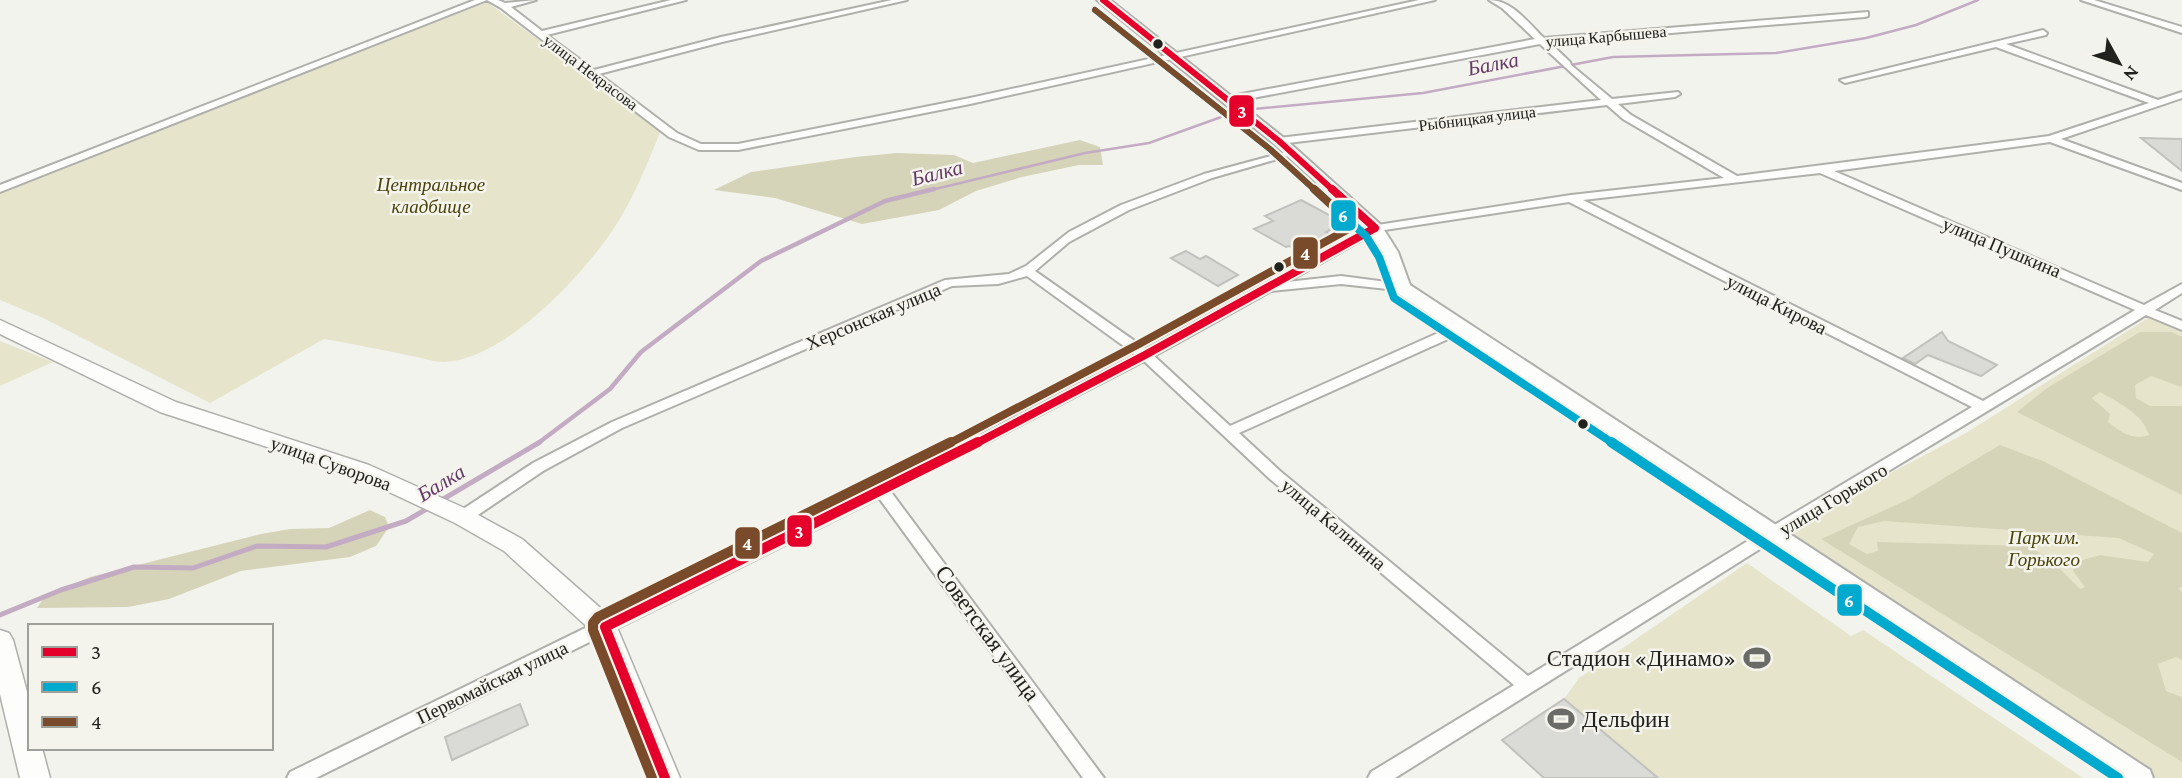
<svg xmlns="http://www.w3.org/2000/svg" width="2182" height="778" font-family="'Crimson Pro',serif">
  <rect width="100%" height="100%" fill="#f3f3ee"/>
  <!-- green -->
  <path fill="#e6e4cb" d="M487 2 661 130C648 162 636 193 618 222 587 271 506 360 444 362 433 362 419 357 407 355 380 349 352 344 324 339L210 403 41 317 0 300V192Z
    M2151 316 2182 330V778H2140L1774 535 1966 433Z
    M0 341 53 362 0 386Z
    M1747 563 1851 636 1863 630 2083 778H1544L1502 740 1564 699 1579 678Z"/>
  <!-- forest -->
  <path fill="#d6d4b8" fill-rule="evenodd" d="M1080 140 1100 147 1103 165H1079L1022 177 976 191 939 210 862 224 775 198 714 190 751 172 855 157 897 153 954 155 973 163Z
    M2140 332H2172L2182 337V387L2151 376 2135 385 2136 398 2150 406H2182V495L2017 412 2047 388ZM2100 392C2119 403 2142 413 2149 435 2133 441 2121 432 2108 422L2110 414 2092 398Z
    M2000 445 2043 461 2182 533V587L2178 588 2182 592V660L2176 657 2158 664 2166 691 2182 697V762L1821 539 1907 500ZM1884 521 2119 538 2154 554 2148 562 2100 555 2076 562 2073 571 2085 587 2080 589 2051 560 2028 546 1877 542 1878 551 1867 554 1849 544 1858 527Z
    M370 510 385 517 389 527 376 546 350 557 241 571 169 599 128 607 37 608 45 596 90 577 261 534 290 529 329 528Z"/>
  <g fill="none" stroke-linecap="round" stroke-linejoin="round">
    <!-- stream-far2 -->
    <path stroke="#c3acc3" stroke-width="2.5" d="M927 191 1085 153 1149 143 1224 116 1254 109 1423 93 1613 57 1776 53 1866 38 1916 25 1978 0"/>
    <!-- stream-far1 -->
    <path stroke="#c3acc3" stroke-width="4.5" d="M537 444 610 389 641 352 761 261 885 201 934 189"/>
    <!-- stream -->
    <path stroke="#c3acc3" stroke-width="5" d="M440 501 540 442
      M0 615 61 590 134 567 193 568 257 546 326 547 406 521 430 507"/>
  </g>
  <!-- building -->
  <path fill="#dadad7" stroke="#c1c1bd" stroke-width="2" d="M2141 138 2182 139V171Z
    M1301 200 1333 217 1330 219 1341 224 1326 232 1333 236 1303 250 1289 246 1286 247 1254 229 1273 221 1265 216Z
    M1186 251 1200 259 1206 256 1238 275 1218 286 1171 258Z
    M1942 332 1948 341 1997 365 1981 376 1928 355 1915 364 1903 358Z
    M1564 699 1658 778H1544L1502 740Z
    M520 704 528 725 452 760 445 737Z"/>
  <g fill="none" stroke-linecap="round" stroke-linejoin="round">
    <!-- street casing -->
    <g stroke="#afafab" stroke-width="4">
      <path id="street" d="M475 0H498L505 3 536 0 511 7 542 31 671 0H686L547 35 594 70 721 37 892 0H907L722 42 599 74 677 133 701 144H738L970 98 1419 0H1435L970 104 738 150H699L669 137 501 8 487 0 0 192V185Z
        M1489 0C1512 0 1528 23 1544 38L1868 12V16L1865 17 1550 43 1570 62 1571 65 1612 99 1678 92 1680 94 1675 97 1618 104 1631 115 1737 176 2049 136 2149 103 1996 47 1845 83 1840 80 2043 30 2047 33 2046 35 2006 44 2158 100 2182 92V98L2061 139 2182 183V190L2050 142 1834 171 2144 305 2182 284V293L2155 310 2182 321V330L2146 315 1763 547 1395 778H1368L1371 772 1514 685 1270 479 1144 361 891 492 1104 778H1083L879 498 316 778H287L290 772 942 454 1136 355 1027 276 998 284 952 286 622 428 543 471 469 521H457L455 517 457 513 533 463 612 422 945 280 1009 274 1026 266 1069 232 1121 205 1204 174 1293 150 1298 153 1212 178 1129 210 1069 242 1035 271 1146 349 1371 226 1571 195 1724 178 1623 119 1607 105 1279 144 1274 141 1279 138 1601 100 1540 44 1226 103 1221 100 1226 97 1535 39 1502 8ZM1820 173 2135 310 1983 401 1583 200ZM1569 202 1972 407 1751 539 1528 676 1280 471 1239 433 1466 331 1468 328 1466 325H1456L1230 426 1154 356 1271 291 1341 284 1406 291 1408 288 1406 285 1402 284 1341 276 1287 282 1378 231Z
        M2081 0H2094L2182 27V33Z"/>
    </g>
    <!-- secondary casing -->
    <g stroke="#afafab" stroke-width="4">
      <path id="secondary" d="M1097 0H1110L1284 138 1381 225 1398 252 1410 285 2150 770 2153 778H2118L1396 292 1382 252 1369 231 1274 144Z"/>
    </g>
    <!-- primary casing -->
    <g stroke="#afafab" stroke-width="3">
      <path id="primary" d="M0 320 176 402 369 465 471 511 522 539 614 620 680 778H650L594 633 504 551 455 523 353 475 160 412 0 334Z
        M0 630 9 633 13 640 30 703V748H42L50 778H20L0 694Z"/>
    </g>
    <!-- street -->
    <use href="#street" fill="#fdfdfc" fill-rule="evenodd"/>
    <!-- secondary -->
    <use href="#secondary" fill="#fdfdfc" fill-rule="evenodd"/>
    <!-- primary -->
    <use href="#primary" fill="#fdfdfc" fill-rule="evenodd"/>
    <!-- bus-1-far2 casing -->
    <g stroke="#f5f4ec" stroke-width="10">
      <path id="bus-1-far2" d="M1103 0 1279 141 1334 191"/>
    </g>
    <!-- bus-1-far1 casing -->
    <g stroke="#f5f4ec" stroke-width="12">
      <path id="bus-1-far1" d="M1332 189 1375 228
        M975 444 1145 355 1375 228"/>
    </g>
    <!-- bus-1 casing -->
    <g stroke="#f5f4ec" stroke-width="16">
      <path id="bus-1" d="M605 627 978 442
        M605 627 665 778"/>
    </g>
    <!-- bus-2-far2 casing -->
    <g stroke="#f5f4ec" stroke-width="10">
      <path id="bus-2-far2" d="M1095 10 1271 150 1316 191"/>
    </g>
    <!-- bus-2-far1 casing -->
    <g stroke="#f5f4ec" stroke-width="12">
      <path id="bus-2-far1" d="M1314 189 1366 236 1379 257 1394 298 1614 444"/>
    </g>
    <!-- bus-2 casing -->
    <g stroke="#f5f4ec" stroke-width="16">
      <path id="bus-2" d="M1611 442 2118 778"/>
    </g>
    <!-- bus-3-far2 casing -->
    <g stroke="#f5f4ec" stroke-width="10">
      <path id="bus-3-far2" d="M1095 10 1271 150 1316 191"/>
    </g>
    <!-- bus-3-far1 casing -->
    <g stroke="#f5f4ec" stroke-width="12">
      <path id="bus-3-far1" d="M948 444 1139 344 1354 226 1314 189"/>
    </g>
    <!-- bus-3 casing -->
    <g stroke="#f5f4ec" stroke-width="16">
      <path id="bus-3" d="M652 778 593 630V623L598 617 951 442"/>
    </g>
    <!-- bus-1-far2 -->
    <use href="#bus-1-far2" stroke="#e4002b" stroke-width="6"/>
    <!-- bus-1-far1 -->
    <use href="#bus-1-far1" stroke="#e4002b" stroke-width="8"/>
    <!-- bus-1 -->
    <use href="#bus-1" stroke="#e4002b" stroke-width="10"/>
    <!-- bus-2-far2 -->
    <use href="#bus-2-far2" stroke="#00a9ce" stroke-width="6"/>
    <!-- bus-2-far1 -->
    <use href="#bus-2-far1" stroke="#00a9ce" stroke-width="8"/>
    <!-- bus-2 -->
    <use href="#bus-2" stroke="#00a9ce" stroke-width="10"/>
    <!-- bus-3-far2 -->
    <use href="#bus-3-far2" stroke="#7a4b2a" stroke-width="6"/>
    <!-- bus-3-far1 -->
    <use href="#bus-3-far1" stroke="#7a4b2a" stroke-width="8"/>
    <!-- bus-3 -->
    <use href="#bus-3" stroke="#7a4b2a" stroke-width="10"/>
  </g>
  <!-- icons -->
  <defs>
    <g id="stadium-bare" transform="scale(2.1)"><path d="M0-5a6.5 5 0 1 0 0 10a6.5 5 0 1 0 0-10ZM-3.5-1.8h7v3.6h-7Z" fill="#6a6a67" stroke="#f5f4ec" stroke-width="2.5" paint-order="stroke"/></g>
  </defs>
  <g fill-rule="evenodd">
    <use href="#stadium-bare" x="1757" y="658"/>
    <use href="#stadium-bare" x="1561" y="719"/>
  </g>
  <!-- markers -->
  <g fill="#21211e" stroke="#f5f4ec" stroke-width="2.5">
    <circle cx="1158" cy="44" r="6"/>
    <circle cx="1279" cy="267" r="6"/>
    <circle cx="1583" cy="424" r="6"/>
  </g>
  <g text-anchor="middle" stroke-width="5" stroke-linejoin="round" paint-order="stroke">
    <!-- far-street labels -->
    <g font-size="16" fill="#21211e" stroke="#f5f4ec">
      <text transform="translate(1606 36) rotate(-5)" y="6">улица Карбышева</text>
      <text transform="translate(591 72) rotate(37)" y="6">улица Некрасова</text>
      <text transform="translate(1477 118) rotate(-7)" y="6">Рыбницкая улица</text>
    </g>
    <!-- park labels -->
    <g font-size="19" font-style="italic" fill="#49430a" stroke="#f5f4ec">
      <text x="431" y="191">Центральное<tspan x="431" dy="22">кладбище</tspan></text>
      <text x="2044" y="544">Парк им.<tspan x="2044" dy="22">Горького</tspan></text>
    </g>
    <!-- street labels -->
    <g font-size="19" fill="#21211e" stroke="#f5f4ec">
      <text transform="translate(2002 247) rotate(23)" y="7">улица Пушкина</text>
      <text transform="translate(1777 304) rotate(27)" y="7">улица Кирова</text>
      <text transform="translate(873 316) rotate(-23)" y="7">Херсонская улица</text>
      <text transform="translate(331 463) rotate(20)" y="7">улица Суворова</text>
      <text transform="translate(1833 499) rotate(-31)" y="7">улица Горького</text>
      <text transform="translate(1334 524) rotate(40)" y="7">улица Калинина</text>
      <text transform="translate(492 682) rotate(-26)" y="7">Первомайская улица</text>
    </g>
    <!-- water labels -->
    <g font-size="21" font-style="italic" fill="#633867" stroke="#f5f4ec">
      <text transform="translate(1493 64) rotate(-11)" y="7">Балка</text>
      <text transform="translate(937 173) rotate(-14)" y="7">Балка</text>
      <text transform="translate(441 483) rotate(-31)" y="7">Балка</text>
    </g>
    <!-- near-street labels -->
    <g font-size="23" fill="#21211e" stroke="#f5f4ec">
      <text transform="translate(988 633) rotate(54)" y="8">Советская улица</text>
    </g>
    <!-- near-poi labels -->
    <g font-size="23" fill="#21211e" stroke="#f5f4ec" text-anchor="end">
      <text x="1736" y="666">Стадион «Динамо»</text>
      <text x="1582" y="727" text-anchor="start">Дельфин</text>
    </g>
  </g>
  <g stroke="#f5f4ec" stroke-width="2.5">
    <rect x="1228" y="94" width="27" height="34" rx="7" fill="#e4002b"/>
    <rect x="1330" y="199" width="27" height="33" rx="7" fill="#00a9ce"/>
    <rect x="1292" y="236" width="27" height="34" rx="7" fill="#7a4b2a"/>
    <rect x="786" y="514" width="27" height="34" rx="7" fill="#e4002b"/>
    <rect x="734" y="526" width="27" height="34" rx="7" fill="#7a4b2a"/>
    <rect x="1836" y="583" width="27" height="34" rx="7" fill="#00a9ce"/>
  </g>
  <g font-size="19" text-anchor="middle" font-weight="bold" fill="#fff">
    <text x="1242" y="118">3</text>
    <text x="1343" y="222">6</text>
    <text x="1305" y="260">4</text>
    <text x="799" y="538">3</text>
    <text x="747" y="550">4</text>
    <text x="1849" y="607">6</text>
  </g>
  <!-- legend -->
  <rect x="28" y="624" width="245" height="126" fill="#f5f4ec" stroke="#a0a09a" stroke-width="2"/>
  <rect x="42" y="647" width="35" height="10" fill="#e4002b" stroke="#a0a09a" stroke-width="2"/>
  <text x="91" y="659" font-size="21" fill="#21211e">3</text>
  <rect x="42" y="682" width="35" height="10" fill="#00a9ce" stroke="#a0a09a" stroke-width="2"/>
  <text x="91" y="694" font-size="21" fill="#21211e">6</text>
  <rect x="42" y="717" width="35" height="10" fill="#7a4b2a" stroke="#a0a09a" stroke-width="2"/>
  <text x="91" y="729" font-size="21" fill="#21211e">4</text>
  <!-- north arrow -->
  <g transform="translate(2119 63) rotate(130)" stroke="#f5f4ec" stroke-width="5" paint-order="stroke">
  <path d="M0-5L12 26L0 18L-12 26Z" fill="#21211e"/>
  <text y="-10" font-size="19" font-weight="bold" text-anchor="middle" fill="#21211e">N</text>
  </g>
</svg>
